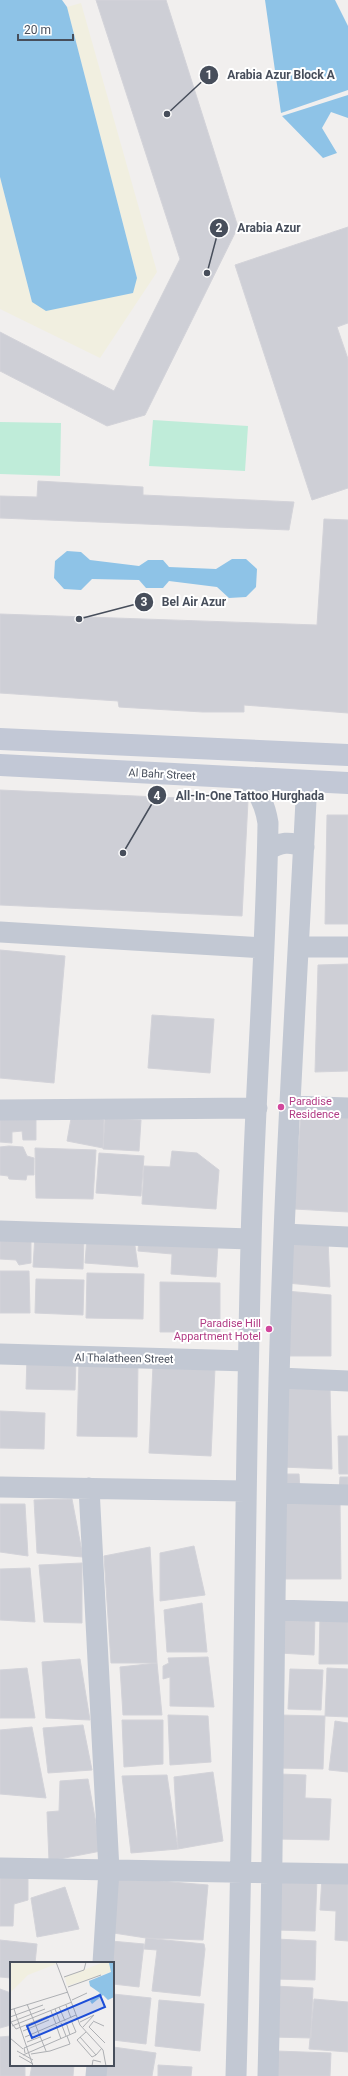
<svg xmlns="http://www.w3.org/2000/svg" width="348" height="2076" font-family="Roboto,sans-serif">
  <rect width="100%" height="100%" fill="#f1efee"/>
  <!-- green -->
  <path fill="#bfecd9" d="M153 420 248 426 245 471 149 466Z
    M0 422 61 423 60 476 0 474Z"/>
  <!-- sand -->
  <path fill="#f1efe0" d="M81 3 157 272 100 358 0 309V177L32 302 137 278 67 7Z"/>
  <!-- water -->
  <path fill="#8ec3e7" d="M0 0H62L67 7 137 278 133 293 46 311 32 302 0 177Z
    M265 0H335L348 26V90L281 113Z
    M348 95V118L331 112 322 128 337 153 323 158 282 116Z
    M67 551 81 552 90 560 139 566 148 560H163L169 567 216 569 232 559H246L257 569 256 587 246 597 229 598 217 587 169 581 163 588H146L139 580 92 579 81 590 64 589 54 578 55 561Z"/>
  <!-- building -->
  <path fill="#cecfd6" stroke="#d3d3d9" d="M96 0H166L238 227 145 415 107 426 0 371V332L114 391 180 259Z
    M348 227V323L337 327 348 359V488L312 500 235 265Z
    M38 481 143 487V495L294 502 289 530 0 518V496L37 497Z
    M324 519 348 520V713L244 705V712H203L119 707 118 701 0 693V614L317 625Z
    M0 790 248 801 242 916 0 905Z
    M327 815H348V924H325Z
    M0 950 65 956 54 1083 0 1078Z
    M348 964V1071L315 1072 318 965Z
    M152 1015 214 1019 210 1073 148 1068Z
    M0 1113H36V1140H23L22 1131 12 1132V1143L0 1142Z
    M72 1113 104 1120 103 1148 67 1141Z
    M301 1113 348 1116V1212L294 1209Z
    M105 1119 141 1120 139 1151 103 1149Z
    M9 1146 23 1147 27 1156 34 1158V1175H27L26 1180 9 1179 8 1176 0 1175V1147Z
    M35 1148 96 1150 93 1199 36 1198Z
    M172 1151 197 1153 219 1170 216 1209 142 1204 144 1166 170 1167Z
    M99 1153 144 1156 141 1196 96 1193Z
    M0 1233 31 1234V1263L19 1265 16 1260 0 1259Z
    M35 1235 84 1237 83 1269 33 1267Z
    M87 1236 134 1239 138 1267 85 1263Z
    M287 1238 328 1239 330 1287 287 1283Z
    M139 1239 218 1244 216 1277 171 1274 172 1254 138 1251Z
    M0 1271H29L30 1313H0Z
    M87 1273 144 1274 143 1319 86 1318Z
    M36 1279 84 1280 83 1315 35 1313Z
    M160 1282 220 1283V1332H160Z
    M286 1291 331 1295V1356H285Z
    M27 1357 76 1358 75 1390 26 1389Z
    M79 1361 138 1362 137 1437 77 1436Z
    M153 1365 215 1368 211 1456 149 1453Z
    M288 1384 330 1387 332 1469 281 1467Z
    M0 1411 45 1413 44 1449 0 1448Z
    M338 1436H348V1474H339Z
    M281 1474H299L300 1490H281Z
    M340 1477H348V1492H339Z
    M72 1499 83 1557 37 1553 34 1500Z
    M340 1499 341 1579H281V1500Z
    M0 1504H25L28 1556 0 1552Z
    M194 1546 205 1595 160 1601V1553Z
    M150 1547 157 1663H111L104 1556Z
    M82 1563V1623L44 1622 39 1565Z
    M30 1568 35 1622 0 1620V1569Z
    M202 1603 207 1652H167L164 1610Z
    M320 1614 348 1615V1664H319Z
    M280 1615 315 1616 314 1655 279 1653Z
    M208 1657 214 1707 170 1706V1677L163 1679V1666L169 1663 168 1658Z
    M80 1659 90 1720 46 1718 42 1662Z
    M157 1663 162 1715H123L120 1667Z
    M27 1668 35 1718H0V1670Z
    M327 1668 348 1669V1717L325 1716Z
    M290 1669 323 1670 321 1710 288 1709Z
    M168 1715 208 1716 211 1762 170 1765Z
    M279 1715 325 1716 323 1769 278 1768Z
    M122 1720H163V1764L124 1767Z
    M335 1721 348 1723V1772L329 1770Z
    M83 1725 92 1770 48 1773 43 1728Z
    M32 1727 46 1798 0 1794V1730Z
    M213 1772 223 1841 178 1849 174 1777Z
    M279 1774 306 1775 305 1798 331 1799 329 1840 277 1839Z
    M167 1775 178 1849 131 1853 122 1776Z
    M88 1779 101 1851 49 1861 47 1812 59 1811 60 1781Z
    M0 1871H28V1900L14 1904 13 1926H0Z
    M112 1877 208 1885 203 1940 146 1938 107 1932Z
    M322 1877 348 1878V1941L335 1940 336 1911 320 1910Z
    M277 1878 317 1879 315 1931 276 1930Z
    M65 1887 79 1929 37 1937 31 1898Z
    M146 1938 204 1944 205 1949 200 1996 152 1991 157 1950 144 1949Z
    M276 1939 316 1941 315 1980 274 1979Z
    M0 1940 37 1944 35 1963H11V1978L0 1977Z
    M111 1941 144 1944 139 1987 113 1984Z
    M274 1986 313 1988 311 2038 272 2037Z
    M0 1989 11 1993V2025L0 2028Z
    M113 1994 151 1998 146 2044 113 2040Z
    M314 1999 348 2002V2052L309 2049Z
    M159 2000 204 2004 200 2051 155 2046Z
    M11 2036V2065H25V2076H0V2037Z
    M113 2047 156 2053 152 2076H98L100 2065H113Z
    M276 2051 331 2053 330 2076H275Z
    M32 2065H74L73 2076H30Z
    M158 2065 192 2067 191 2076H158Z"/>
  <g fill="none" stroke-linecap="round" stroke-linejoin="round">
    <!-- street -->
    <path stroke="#c2c8d3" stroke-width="21" d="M268 850C280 842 290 841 304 847
      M0 932 263 948
      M299 947H348
      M291 1106 348 1108
      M0 1110 257 1108
      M0 1231 251 1239
      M284 1234 348 1237
      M0 1354 248 1361
      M279 1378 348 1381
      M0 1487 245 1491
      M89 1488 109 1870 103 1963
      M277 1493 348 1495
      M275 1610 348 1612
      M0 1868 348 1874
      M96 2076 97 2065
      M236 2076C244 1799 244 1522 251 1244 254 1104 266 963 268 823 265 804 259 793 247 779
      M268 2076C274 1844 273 1612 279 1380 284 1180 297 981 307 781"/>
    <!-- secondary -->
    <path stroke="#c2c8d6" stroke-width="22" d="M0 739 348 755
      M0 765 348 783"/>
  </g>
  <!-- markers -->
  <g fill="#d1479c" stroke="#fff" stroke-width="1.5">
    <circle cx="281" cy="1107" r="4"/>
    <circle cx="269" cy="1329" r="4"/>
  </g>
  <g text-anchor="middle" stroke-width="4" stroke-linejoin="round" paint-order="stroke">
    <!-- street labels -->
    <g font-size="11" fill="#474e5b" stroke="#fff">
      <text transform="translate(162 774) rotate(3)" y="4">Al Bahr Street</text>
      <text transform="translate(124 1358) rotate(1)" y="4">Al Thalatheen Street</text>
    </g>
    <!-- hotel labels -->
    <g font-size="11" fill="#b23c85" stroke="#fff" text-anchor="start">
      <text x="289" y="1105">Paradise<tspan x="289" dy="13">Residence</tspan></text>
      <text x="261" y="1327" text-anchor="end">Paradise Hill<tspan x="261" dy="13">Appartment Hotel</tspan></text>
    </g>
  </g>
  <!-- overview -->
  <g transform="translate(10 1962)">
    <rect width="104" height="104" fill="#f1efee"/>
    <path d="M0 0H45L46 2 18 13 0 31ZM94 0H100L101 10 57 24 55 15Z" fill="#f1efe0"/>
    <path d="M104 0V35L98 38 93 33 82 42 80 39 90 31 80 24 79 19 101 10 99 1Z" fill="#8ec3e7"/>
    <path fill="none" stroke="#adafb3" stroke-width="1" d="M46 0 70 63 93 88 96 104M54 15 74 8 76 0M58 25 91 13M62 38 77 31M17 42 36 89M56 43 61 56M49 45 55 59M4 47 23 104M45 47 50 60M0 48 58 30M41 49 46 62M0 55 33 43M0 59 6 67 38 54M83 59 94 64M1 60 35 47M56 60 60 73M70 60 84 53 73 65M83 60 79 65 95 81M51 61 56 74M46 63 51 77M2 64 62 40M13 69 39 58M76 70 67 78 82 95 86 93M15 75 66 53M70 75 86 93 92 86M0 76 13 87M17 80 30 75M7 89 23 98M15 91 14 86 41 75M21 92 40 89 60 82 57 74M13 93 66 70 61 58M9 94 23 102M82 104 83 98 91 100"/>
    <path fill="#1d4ed8" fill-opacity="0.15" stroke="#1d4ed8" stroke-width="2" d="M90 33 95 45 22 76 17 64Z"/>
    <rect width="104" height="104" fill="none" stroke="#474e5b" stroke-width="2"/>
  </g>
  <!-- callouts -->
  <path fill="none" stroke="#474e5b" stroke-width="1.5" d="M167 114L209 75M207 273L219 228M79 619L144 602M123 853L157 795"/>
  <g fill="#474e5b" stroke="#fff" stroke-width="1.5">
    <circle cx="167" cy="114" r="4"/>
    <circle cx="207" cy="273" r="4"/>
    <circle cx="79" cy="619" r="4"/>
    <circle cx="123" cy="853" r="4"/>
    <circle cx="209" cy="75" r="10"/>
    <circle cx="219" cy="228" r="10"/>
    <circle cx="144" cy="602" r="10"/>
    <circle cx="157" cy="795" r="10"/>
  </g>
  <g font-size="12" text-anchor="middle" font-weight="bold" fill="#fff">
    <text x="209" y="79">1</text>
    <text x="219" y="232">2</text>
    <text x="144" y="606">3</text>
    <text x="157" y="800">4</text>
  </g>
  <g font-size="12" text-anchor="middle" font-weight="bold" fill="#474e5b" stroke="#fff" stroke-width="4" stroke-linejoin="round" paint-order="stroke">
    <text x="281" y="79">Arabia Azur Block A</text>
    <text x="269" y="232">Arabia Azur</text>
    <text x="194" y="606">Bel Air Azur</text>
    <text x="250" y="800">All-In-One Tattoo Hurghada</text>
  </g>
  <!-- scale -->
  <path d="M18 34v6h55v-6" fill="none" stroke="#474e5b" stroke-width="2"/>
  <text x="24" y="34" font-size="12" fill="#474e5b" stroke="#ffffff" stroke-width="3" paint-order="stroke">20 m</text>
</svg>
